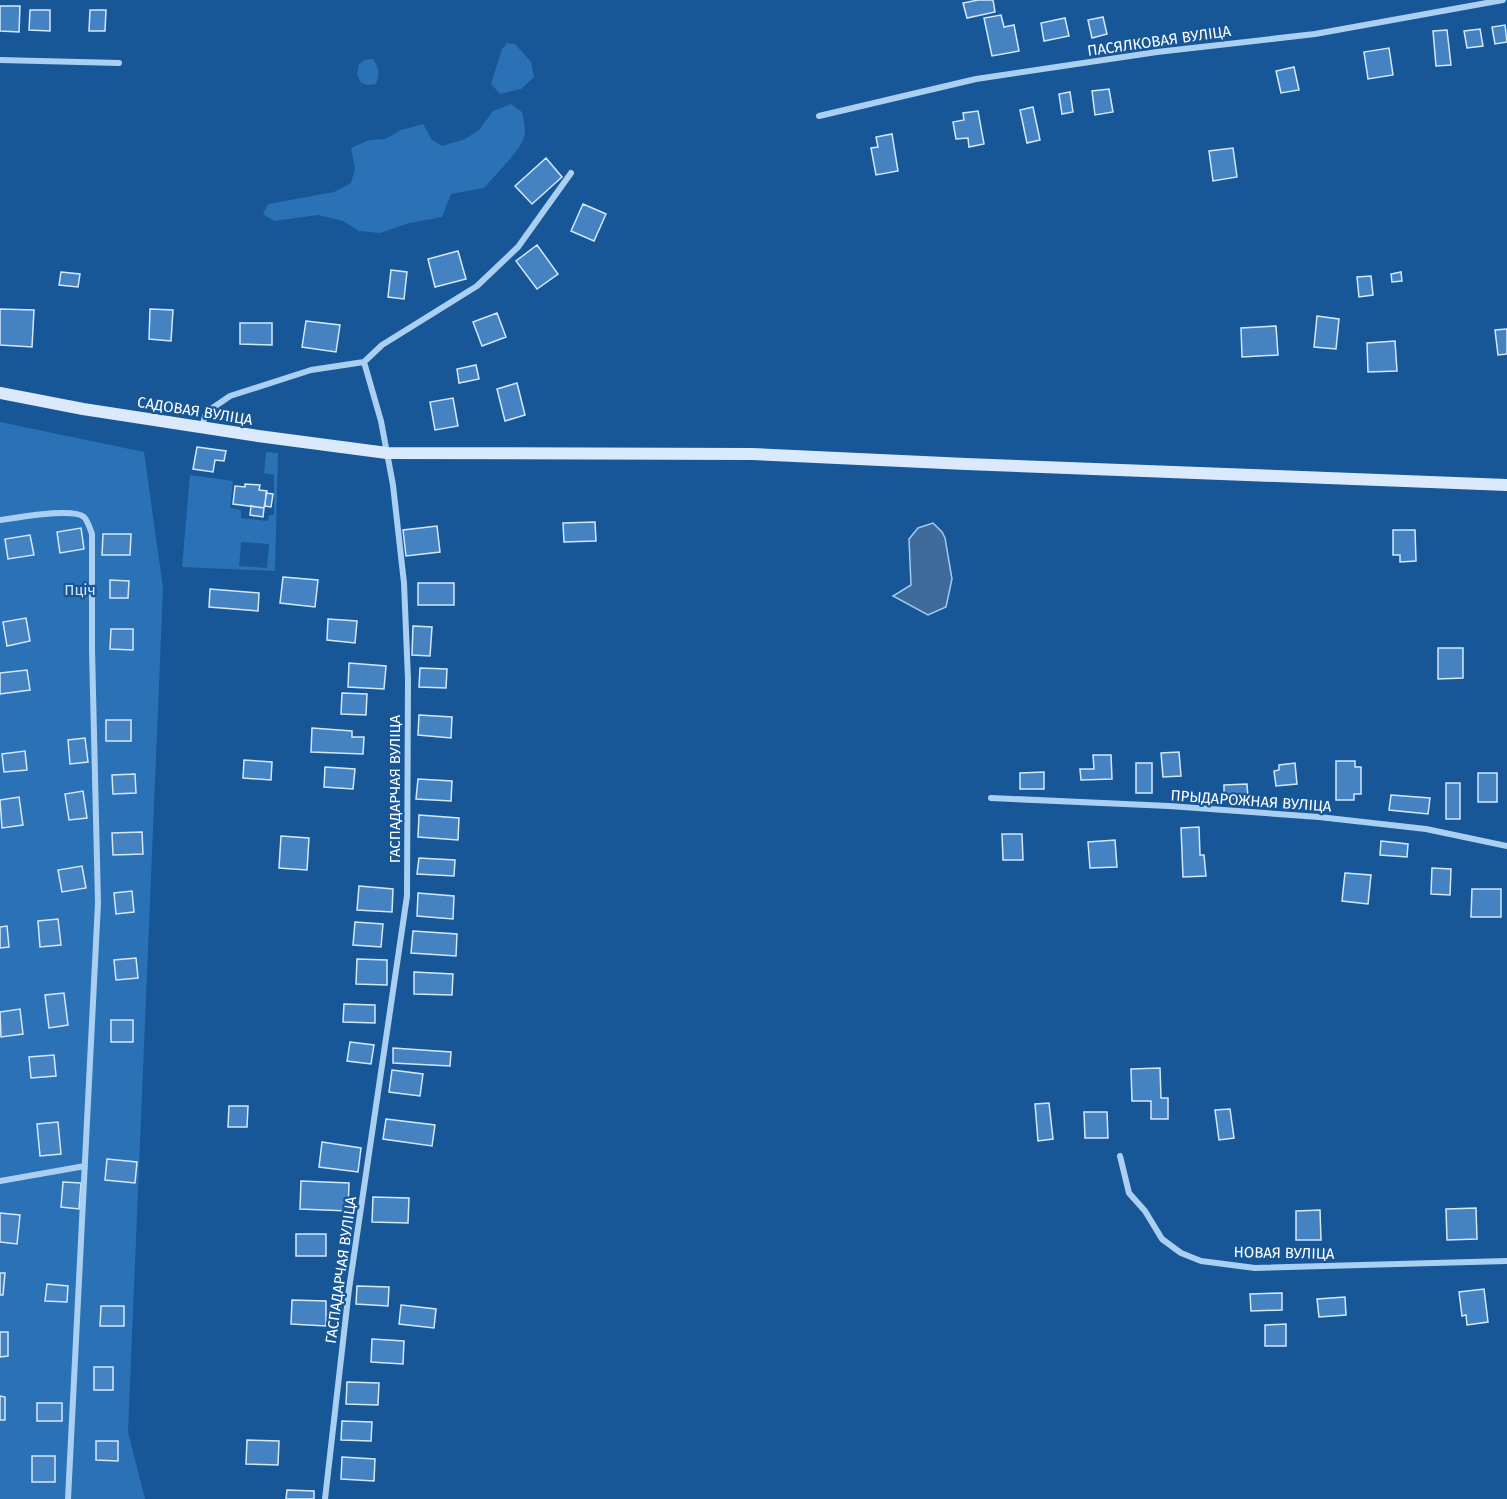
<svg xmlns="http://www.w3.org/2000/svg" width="1507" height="1499" font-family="'Fira Sans',sans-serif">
  <rect width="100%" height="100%" fill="#175798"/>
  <!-- green -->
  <path fill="#2b71b6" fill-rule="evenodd" d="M507 43 515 44 531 62 534 77 521 89 500 94 491 84 502 49Z
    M373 59C379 68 380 73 376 84L368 85 361 83 357 74 359 64 365 60Z
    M511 104 522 112C524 121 527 131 523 140 516 155 495 175 484 188L451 194 442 217 409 223 380 233 359 231 343 221 318 215 274 221 263 214 268 204 334 192 351 183 355 168 351 148 369 140 385 139 401 130 423 124 432 140 442 146 465 139 479 130 493 111Z
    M0 422 144 452 163 588 128 1432 145 1499H0Z
    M266 452 278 453 275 571 182 567 190 475 233 481 230 508 241 510V518L268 521 269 515H274V475L264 473ZM241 542 269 544 267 568 239 566Z"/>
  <!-- water -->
  <path fill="#3e6b9a" stroke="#9ecaf4" stroke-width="1.5" d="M933 523 942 532 945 538 952 579 946 607 928 615 893 596 911 585 909 539 918 528Z"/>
  <!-- building -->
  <path fill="#4482c1" stroke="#d3e8fc" stroke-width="1.5" d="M978 0H993L995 12 967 18 963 3Z
    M0 6H20L19 32 0 31Z
    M30 10H50V31L29 30Z
    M90 10H106L105 31H89Z
    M1001 15 1004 27 1014 25 1019 51 992 56 984 18Z
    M1103 17 1107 34 1092 38 1088 20Z
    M1065 18 1069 36 1044 41 1041 23Z
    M1505 25 1507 42 1495 44 1492 27Z
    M1480 29 1483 46 1467 48 1464 31Z
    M1447 30 1451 65 1436 66 1433 31Z
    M1389 48 1393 75 1368 79 1364 52Z
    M1294 67 1299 90 1281 93 1276 71Z
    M1109 89 1113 112 1095 115 1092 91Z
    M1070 92 1073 112 1062 114 1059 94Z
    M1033 107 1040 140 1027 143 1020 110Z
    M978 111 984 144 969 147 968 138 956 139 953 122 964 120 963 113Z
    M892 134 898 171 876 175 871 148 878 147 876 137Z
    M1233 148 1237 177 1213 181 1209 151Z
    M546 158 562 177 532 204 515 186Z
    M583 204 606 214 594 241 571 231Z
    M537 245 558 274 537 289 516 261Z
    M458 251 466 279 435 287 428 259Z
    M391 270 407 272 404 299 388 297Z
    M61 272 80 274 78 287 59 285Z
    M1401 272 1402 281 1392 282 1391 274Z
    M1371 276 1373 295 1359 297 1357 277Z
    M0 309 34 310 32 347 0 345Z
    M150 309 173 310 171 341 149 339Z
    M497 313 506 337 482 346 473 322Z
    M1317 316 1339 319 1336 349 1314 347Z
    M306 321 340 325 336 352 302 347Z
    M240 323H272V345L240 344Z
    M1276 326 1278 355 1242 357 1241 328Z
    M1507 329V354L1498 355 1495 330Z
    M1395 341 1397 371 1368 372 1367 343Z
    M476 365 479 379 459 383 457 369Z
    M517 383 525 415 505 421 497 389Z
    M453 398 458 426 435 430 430 402Z
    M197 447 226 451 224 461 215 460 213 472 193 469Z
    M245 484 260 485 259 490 267 491 264 508 233 504 235 486 245 487Z
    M266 493 273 494 271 507 265 506Z
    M251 506 264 508 263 517 250 515Z
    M595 522 596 541 564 542 563 523Z
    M437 526 440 552 406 556 403 530Z
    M81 528 84 549 60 553 57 532Z
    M1393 530H1415L1416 561 1400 562V555H1393Z
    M103 534H131L130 555H102Z
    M30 535 34 555 8 559 5 539Z
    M283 577 318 580 315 607 280 603Z
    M110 580 129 581 128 598H110Z
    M418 583H454V605H418Z
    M210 589 259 593 258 611 209 607Z
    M26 618 30 641 7 646 3 622Z
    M328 619 357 621 355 643 327 640Z
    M413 626 432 627 430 656 412 655Z
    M111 629H133V650L110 649Z
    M1438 648H1463V678L1438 679Z
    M349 663 386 666 384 689 348 687Z
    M420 668 447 669 446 688 419 687Z
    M27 670 30 690 0 694V673Z
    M342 693 367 694 366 715 341 714Z
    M419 715 452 717 451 738 418 735Z
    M106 720H131V741H106Z
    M312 728 352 731V737H364L363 754 311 752Z
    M85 738 88 762 70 764 68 740Z
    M25 751 27 770 4 772 2 754Z
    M1179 752 1181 776 1163 777 1161 753Z
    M1093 755H1111L1112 779 1081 780 1080 769H1094Z
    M244 760 272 762 271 780 243 778Z
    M1336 761H1355V767H1361V794H1354V800H1336Z
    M1136 763H1152V793H1136Z
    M1295 763 1297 784 1276 786 1274 771 1279 770V765Z
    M325 767 355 769 353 789 324 787Z
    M1044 772V789H1020V773Z
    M1478 773H1497V802H1478Z
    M135 774 136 793 113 794 112 775Z
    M418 779 452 781 451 801 416 799Z
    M1446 783H1460V819H1446Z
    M1247 784 1248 798 1224 799V785Z
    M83 791 87 818 69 820 65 794Z
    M1391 795 1430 798 1428 814 1389 810Z
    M19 797 23 825 2 828 0 800Z
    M419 815 459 818 458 840 418 837Z
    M1199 827 1200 855H1204L1206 876 1183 877 1181 828Z
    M142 832 143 854 113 855 112 833Z
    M1002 834H1022L1023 860H1003Z
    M281 836 309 838 307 870 279 868Z
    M1115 840 1117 867 1090 868 1088 842Z
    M1381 841 1408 844 1407 857 1380 855Z
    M419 858 455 860 454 876 417 874Z
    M82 866 86 888 62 892 58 870Z
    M1432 868 1451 869 1450 895 1431 894Z
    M1345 873 1371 875 1368 904 1342 901Z
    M359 886 393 889 392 912 357 910Z
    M1472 889H1501V917H1471Z
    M132 891 134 912 116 914 114 893Z
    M418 893 454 896 453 919 417 916Z
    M58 919 61 945 40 947 38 921Z
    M355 922 383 924 381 947 353 945Z
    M7 926 9 947 0 948V927Z
    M413 931 457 934 456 956 411 953Z
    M136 958 138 978 116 980 114 960Z
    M357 959 387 960V985L356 984Z
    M414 972 453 974 452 995 414 994Z
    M64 993 68 1025 49 1028 45 995Z
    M344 1004 375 1005V1023L343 1022Z
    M20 1009 23 1034 1 1037 0 1012Z
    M111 1020H133V1042H111Z
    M350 1042 374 1045 371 1064 347 1061Z
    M393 1048 451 1052 450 1066 393 1063Z
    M54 1055 56 1076 31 1078 29 1057Z
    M1160 1068 1161 1098H1168V1119H1151V1101H1132L1131 1069Z
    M392 1070 423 1074 420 1096 389 1092Z
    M1049 1103 1053 1139 1038 1141 1035 1104Z
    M229 1106H248L247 1127H228Z
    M1230 1109 1234 1138 1219 1140 1215 1110Z
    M1084 1112H1107L1108 1138H1085Z
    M386 1119 435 1125 432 1146 383 1139Z
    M58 1122 61 1154 40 1156 37 1124Z
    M322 1142 361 1148 358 1172 319 1167Z
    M107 1159 137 1162 135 1183 105 1180Z
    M301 1181 349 1183 348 1211 300 1209Z
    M63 1182 81 1183 79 1209 61 1207Z
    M373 1197 409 1198 408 1223 372 1222Z
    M1476 1208 1477 1239 1447 1240 1446 1209Z
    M1320 1210 1321 1240H1296V1211Z
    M0 1213 20 1215 17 1244 0 1242Z
    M296 1234H326V1256H296Z
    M0 1273H5L3 1295H0Z
    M47 1284 68 1286 67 1302 45 1301Z
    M357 1286 389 1287 388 1306 356 1304Z
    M1484 1289 1488 1322 1467 1325 1466 1315 1462 1316 1459 1292Z
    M1282 1293V1310L1251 1311 1250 1294Z
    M1345 1297 1346 1315 1319 1317 1317 1299Z
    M292 1300 326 1301V1326L291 1324Z
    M401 1305 436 1309 434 1328 399 1324Z
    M101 1306H124V1326H100Z
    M1286 1324V1346H1265V1325Z
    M0 1332H8V1356L0 1357Z
    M372 1339 404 1341 403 1364 371 1362Z
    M94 1367H113V1390H94Z
    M347 1382 379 1383 378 1405 346 1404Z
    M0 1396 5 1397V1420H0Z
    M37 1403H62V1421H37Z
    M342 1421 372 1422 371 1441 341 1440Z
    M247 1440 279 1441 278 1465 246 1464Z
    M96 1441H118V1461L96 1460Z
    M32 1456H55V1482H32Z
    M342 1457 375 1459 374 1481 341 1479Z
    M287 1490 314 1491V1499H286Z"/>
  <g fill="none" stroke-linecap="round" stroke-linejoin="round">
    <!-- street -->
    <path stroke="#abcff1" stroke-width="6" d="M0 60 119 63
      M819 116 976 79 1157 52 1315 34 1503 0
      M202 427 205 416 211 409 230 396 311 370 364 362
      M0 520C16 518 73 507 84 517 88 521 90 529 92 534V649L98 903 68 1499
      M991 798 1169 806 1319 817 1426 829 1507 846
      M1120 1156 1129 1193 1145 1211 1162 1239 1181 1253 1201 1261 1255 1268 1507 1261
      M0 1181 85 1166
      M325 1499 349 1289 407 896 408 679 404 583 393 485 381 421 364 362 382 345 477 286 518 247 571 173"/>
    <!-- secondary -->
    <path stroke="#daeafc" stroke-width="12" d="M0 393 83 409 258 436 387 453 752 454 966 464 1507 485"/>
  </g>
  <g text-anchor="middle" stroke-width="4.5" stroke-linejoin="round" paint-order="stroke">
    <!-- street labels -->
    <g font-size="15" fill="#fff" stroke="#175798">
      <text transform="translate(1159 41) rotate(-8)" y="5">ПАСЯЛКОВАЯ ВУЛІЦА</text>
      <text transform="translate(195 411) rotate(9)" y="5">САДОВАЯ ВУЛІЦА</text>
      <text transform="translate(395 789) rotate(-90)" y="5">ГАСПАДАРЧАЯ ВУЛІЦА</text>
      <text transform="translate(1251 801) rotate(4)" y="5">ПРЫДАРОЖНАЯ ВУЛІЦА</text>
      <text transform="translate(1284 1253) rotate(1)" y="5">НОВАЯ ВУЛІЦА</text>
      <text transform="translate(341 1270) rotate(-82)" y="5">ГАСПАДАРЧАЯ ВУЛІЦА</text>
    </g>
    <!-- park labels -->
    <g font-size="15" fill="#d3e8fc" stroke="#175798">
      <text x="80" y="595">Пціч</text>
    </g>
  </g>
</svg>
